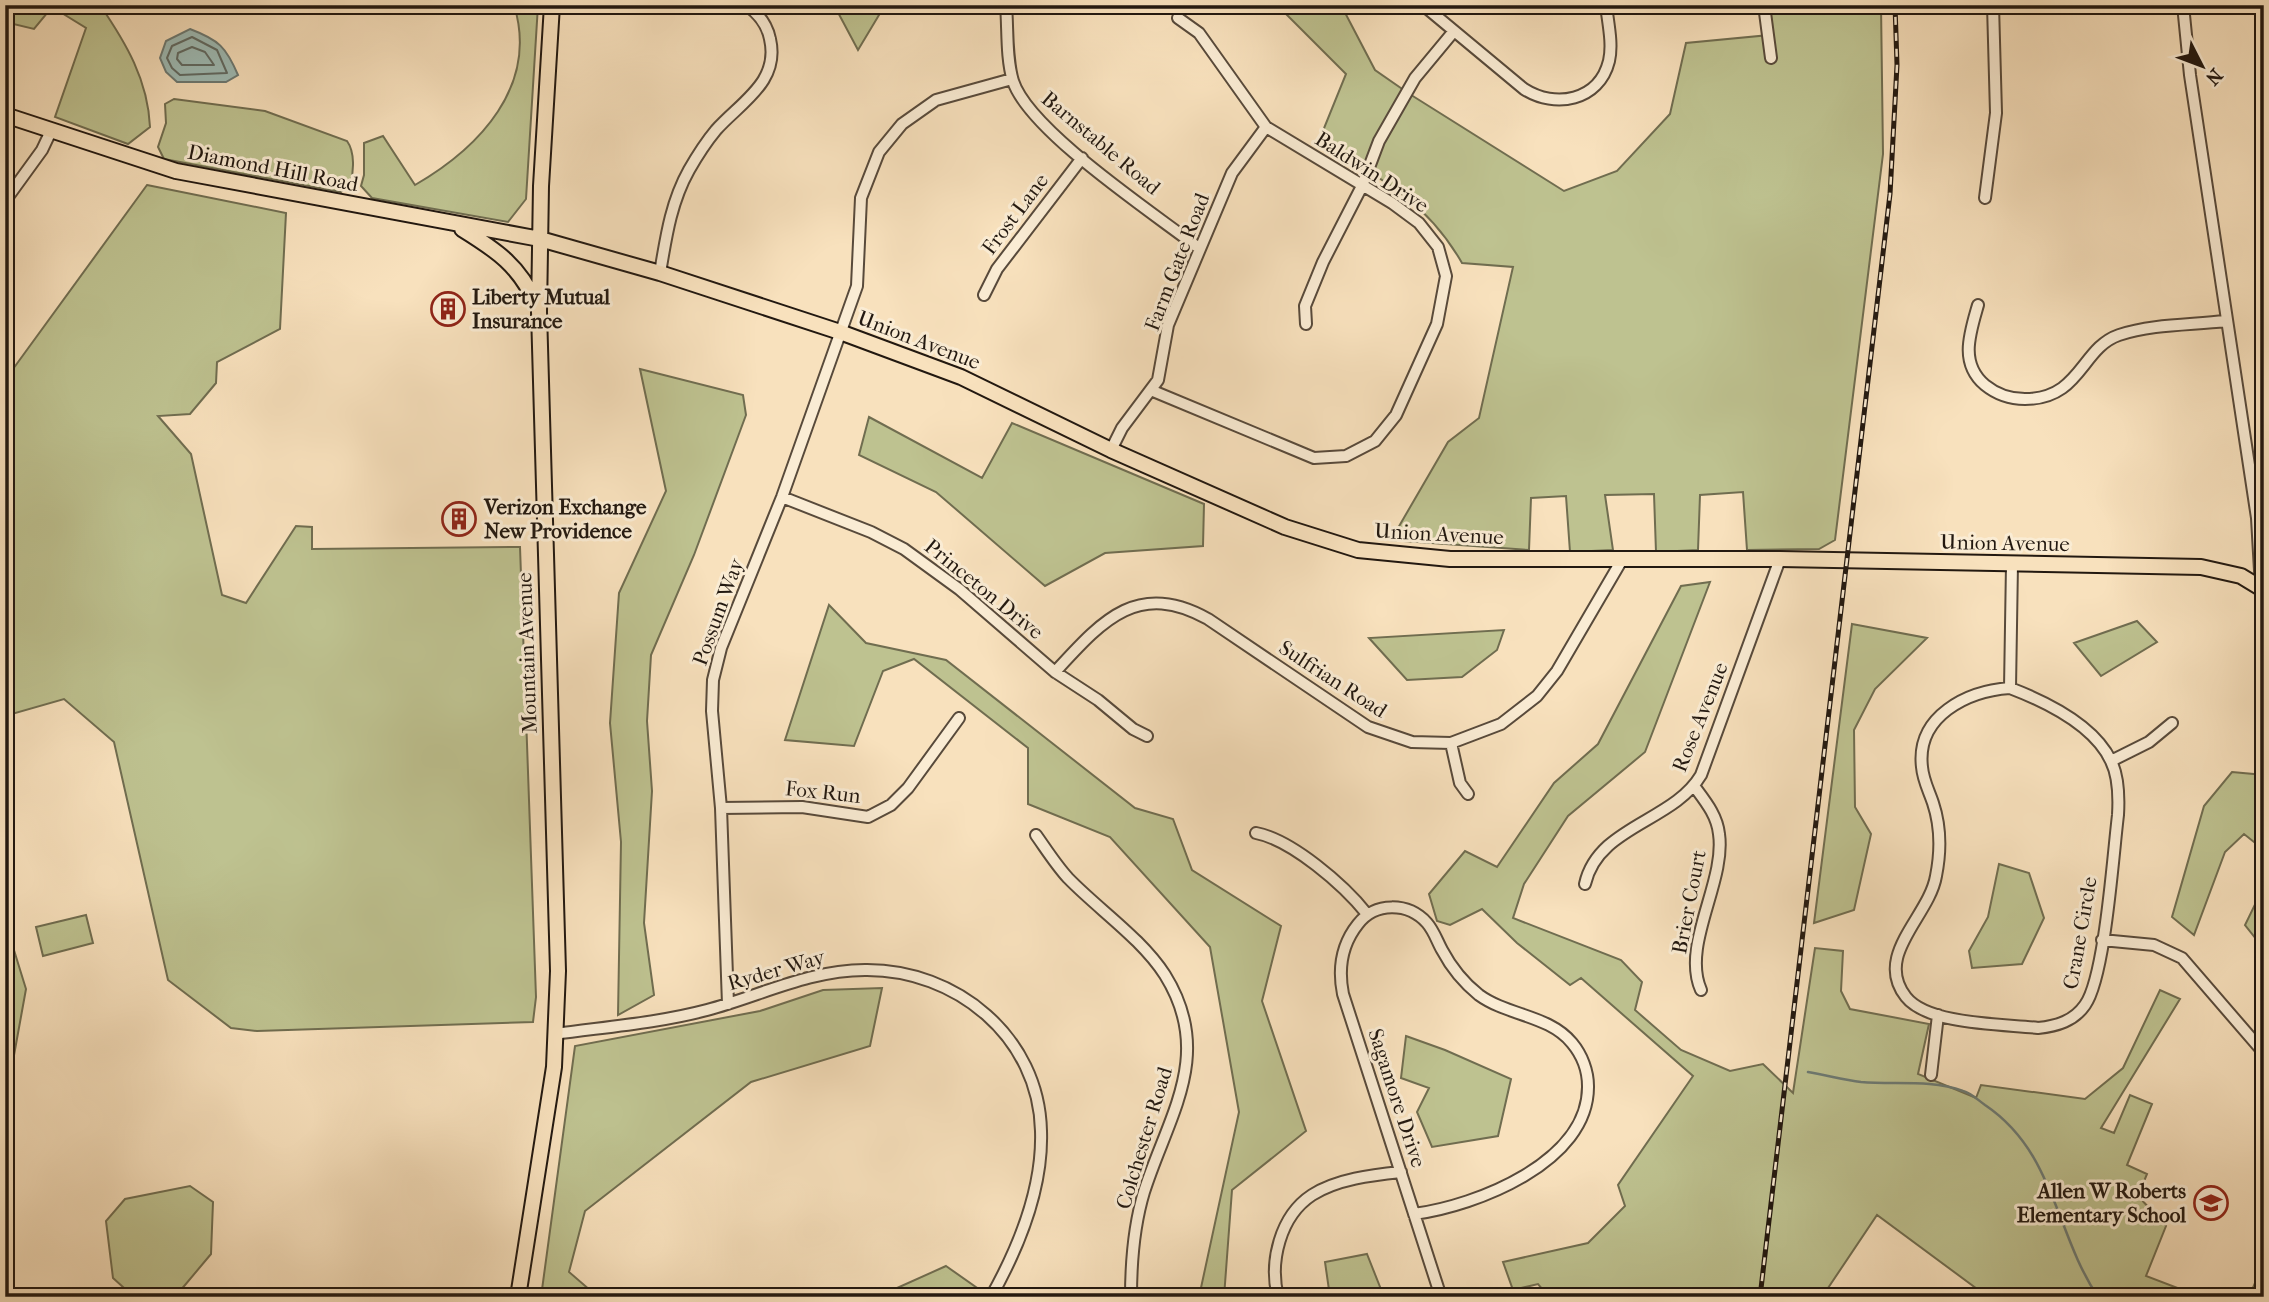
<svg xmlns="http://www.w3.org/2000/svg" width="2269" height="1302" font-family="'IM FELL French Canon',serif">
  <rect width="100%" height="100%" fill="#f8e1bd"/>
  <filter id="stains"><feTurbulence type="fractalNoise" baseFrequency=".00286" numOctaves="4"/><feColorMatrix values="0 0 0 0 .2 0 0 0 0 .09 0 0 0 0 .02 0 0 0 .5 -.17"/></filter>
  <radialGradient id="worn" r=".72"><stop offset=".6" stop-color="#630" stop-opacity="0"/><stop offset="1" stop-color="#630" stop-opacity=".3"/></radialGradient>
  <!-- green -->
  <path fill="#bec290" stroke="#706d50" stroke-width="2" d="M5 5H100C126 43 148 80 150 127L128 144 55 117 86 28 52 7 34 29 5 22Z
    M514 5H538L526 199 508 222 372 198 361 186 364 175V143L383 136 415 185C479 148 539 86 514 5Z
    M834 5H885L858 50Z
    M1277 5H1341L1375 70 1408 93 1564 191 1617 171 1670 114 1686 43 1769 35 1766 5H1881L1883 154 1835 540 1819 549 1747 550 1743 492 1700 495 1698 550 1656 552 1654 494 1605 495 1613 550 1570 552 1566 496 1531 498 1529 550 1391 540 1448 442 1479 418 1513 267 1462 263C1426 200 1379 177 1318 143L1346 74Z
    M174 99 265 111 347 141C355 152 354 172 350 185L341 192 164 159 158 147 166 123 165 104Z
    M147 185 286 213 280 329 217 362 216 383 190 414 158 416 191 454 222 595 246 603 296 526 312 527V549L520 547 536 997 533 1022 257 1031 231 1028 168 980 114 742 64 699 5 716V380Z
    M640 369 743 395 746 415 694 555 651 655 647 721 652 791 644 923 654 995 618 1015 621 842 610 723 619 593 666 491Z
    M869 417 982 478 1012 423 1204 504 1203 546 1105 553 1045 586 936 492 859 455Z
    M1710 582 1645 752 1568 816 1524 884 1513 918 1621 960 1642 982 1635 1010 1681 1050 1730 1071 1763 1064 1793 1093 1815 948 1843 951 1841 991 1850 1009 1929 1024 1918 1074 1976 1098 1981 1085 2085 1099 2123 1068 2160 990 2180 999 2101 1128 2114 1133 2130 1095 2152 1104 2127 1165 2147 1174 2138 1196 2166 1226 2146 1276 2201 1297H1988L1877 1215 1822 1297H1549L1538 1284 1513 1290 1503 1262 1588 1243 1625 1206 1618 1185 1693 1076 1581 978 1570 985 1517 943 1482 909 1450 925 1437 921 1429 894 1465 851 1497 867 1554 783 1598 744 1681 586Z
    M829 605 866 643 946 660 1135 808 1173 819 1192 870 1281 926 1262 1001 1306 1131 1232 1190 1224 1297H1199L1239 1112 1210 947 1110 837 1028 804V748L914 659 883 671 854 746 785 740Z
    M2137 621 2157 642 2101 676 2074 643Z
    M1852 624 1927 638 1875 689 1854 730 1855 807 1871 834 1854 910 1814 923Z
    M1504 630 1497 650 1462 677 1407 680 1369 638Z
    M2232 772 2264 775V850L2244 834 2225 852 2194 935 2172 917 2204 806Z
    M1999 864 2029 873 2044 918 2022 964 1972 968 1969 951 1988 917Z
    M2264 886V949L2245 925Z
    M86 915 93 943 43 956 36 927Z
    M5 921 26 989 5 1105Z
    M882 988 870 1046 751 1082 585 1211 569 1272 598 1297H541L575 1046 760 1011 823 990Z
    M1406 1036 1445 1050 1511 1079 1498 1136 1432 1147 1417 1112 1429 1088 1401 1078Z
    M190 1186 213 1202 211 1254 180 1291 153 1297H134L113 1278 106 1221 125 1199Z
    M1367 1254 1384 1297H1330L1325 1262Z
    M2264 1262V1297H2249Z
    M946 1266 990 1297H877Z"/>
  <!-- water -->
  <path fill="#9ebcb6" stroke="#6c7a74" stroke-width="2" d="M190 29C219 40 226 47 238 75L226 82H177L166 72 160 58 166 41Z"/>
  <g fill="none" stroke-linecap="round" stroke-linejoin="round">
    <!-- shore -->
    <path stroke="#606a63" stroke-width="2" d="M192 37 217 50 227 73 180 75 172 68 167 58 172 46Z
      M192 47 205 52 214 65H182L177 59 178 53Z"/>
    <!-- stream -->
    <path stroke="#6c7a74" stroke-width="2.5" d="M1808 1072C1826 1075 1844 1080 1861 1082 1895 1085 1930 1079 1963 1091 1971 1093 1978 1100 1985 1105 2055 1152 2055 1233 2098 1297"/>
    <!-- minor casing -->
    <g stroke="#584a3b" stroke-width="14">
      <path id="minor" d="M1006 5C1008 29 1006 58 1013 81 1029 131 1155 214 1200 249
        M1423 5 1524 89C1555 109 1599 101 1609 61 1613 44 1608 23 1606 5
        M1764 5 1771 58
        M2183 5 2190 75 2257 518 2261 588
        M1985 198 1996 113 1993 5
        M5 201 42 150 51 131
        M660 273C666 237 671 202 689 170 697 156 706 142 716 130 741 102 780 82 770 39 767 24 758 13 746 5
        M984 295 997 269 1082 158
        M1978 305C1970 333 1959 363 1985 385 1996 394 2011 399 2025 399 2081 399 2081 348 2119 335 2152 324 2191 325 2225 321
        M1306 324 1305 306 1323 262 1362 186 1379 141 1415 78 1454 31
        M1153 391 1314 458 1346 456 1375 441 1396 415 1437 324 1446 276 1438 247 1419 223 1392 203 1266 127 1199 33 1178 18
        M1111 450 1122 428 1158 380 1168 325 1232 173 1266 127
        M782 497 871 532 904 549 959 589 1055 672 1098 700 1133 729 1147 736
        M1055 672C1101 622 1137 579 1208 619L1368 727 1412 742 1451 743 1501 724 1537 696 1557 671 1623 558
        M2010 688C2044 701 2094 725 2111 761 2119 777 2119 798 2118 815 2113 855 2105 977 2085 1005 2074 1021 2057 1026 2038 1028 2004 1024 1928 1025 1906 997 1873 955 1929 917 1936 876 1941 851 1941 827 1933 803 1929 791 1923 780 1922 767 1916 716 1967 691 2010 688Z
        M2010 688 2012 564
        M1451 743 1460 783 1468 794
        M2111 761 2149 742 2172 723
        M1694 786C1705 801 1717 815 1719 834 1726 882 1681 945 1701 990
        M721 808 802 807 868 817 891 805 908 788 959 718
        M1256 833C1292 840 1344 885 1367 914
        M1036 835C1046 849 1056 865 1068 878 1099 910 1141 938 1165 975 1215 1055 1168 1116 1144 1192 1134 1225 1131 1262 1131 1297
        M1585 884C1598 826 1673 822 1701 775L1780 559
        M2102 940 2154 945 2182 958 2264 1053
        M728 1004 721 808 712 711 713 680 721 648 782 497 857 286 861 198 879 152 902 124 936 100 1012 79
        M555 1034C605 1027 658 1023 707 1010 760 996 809 970 865 970 956 969 1039 1037 1041 1131 1043 1189 1019 1247 991 1297
        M1931 1075 1938 1015
        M1414 1214C1476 1206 1589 1162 1588 1086 1588 1071 1582 1055 1572 1043 1549 1015 1508 1016 1479 995 1464 983 1451 967 1442 950 1437 941 1434 931 1427 923 1408 902 1375 902 1358 924 1342 944 1338 969 1343 994 1376 1095 1408 1196 1441 1297
        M1278 1297C1269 1262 1280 1216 1312 1195 1337 1179 1372 1175 1401 1172"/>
    </g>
    <!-- major casing -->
    <g stroke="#221810" stroke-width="18">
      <path id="major" d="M5 115 176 171 540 239 660 273 840 332 961 377 1111 450 1285 527 1358 550 1450 559H1780L2201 567 2241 576 2264 590
        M462 229C496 250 520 266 536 304
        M518 1297 554 1067 558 971 539 312 541 186 552 5"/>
    </g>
    <!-- minor -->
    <use href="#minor" stroke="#faecd4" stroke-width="10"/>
    <!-- major -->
    <use href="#major" stroke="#f8e1bd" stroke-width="14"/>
    <!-- rail casing -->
    <g stroke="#221810" stroke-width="5">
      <path id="rail" d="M1760 1297 1890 194 1897 65 1895 5"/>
    </g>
    <!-- rail -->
    <use href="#rail" stroke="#faecd4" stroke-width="2.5" stroke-dasharray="8" stroke-linecap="butt"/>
  </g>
  <!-- icons -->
  <defs>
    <g id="building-ring" transform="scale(1.75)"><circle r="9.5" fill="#faecd4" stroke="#8f2418" stroke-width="1.5"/><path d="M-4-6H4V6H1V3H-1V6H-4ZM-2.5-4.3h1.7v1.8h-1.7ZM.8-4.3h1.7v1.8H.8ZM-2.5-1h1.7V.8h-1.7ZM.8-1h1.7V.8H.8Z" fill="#8f2418"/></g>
    <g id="school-ring" transform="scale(1.75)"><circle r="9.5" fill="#faecd4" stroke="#8f2418" stroke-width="1.5"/><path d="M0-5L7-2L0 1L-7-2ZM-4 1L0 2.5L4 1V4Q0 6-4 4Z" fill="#8f2418"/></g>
  </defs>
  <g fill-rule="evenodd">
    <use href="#building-ring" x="448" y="309"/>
    <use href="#building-ring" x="459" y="519"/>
    <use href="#school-ring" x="2211" y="1203"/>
  </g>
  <g text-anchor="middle" stroke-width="6" stroke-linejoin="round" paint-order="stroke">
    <!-- street labels -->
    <g font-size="21" fill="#221810" stroke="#faecd4">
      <text transform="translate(1101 143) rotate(40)" y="7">Barnstable Road</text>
      <text transform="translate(273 168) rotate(11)" y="7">Diamond Hill Road</text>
      <text transform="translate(1372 172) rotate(33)" y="7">Baldwin Drive</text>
      <text transform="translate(1015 214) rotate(-53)" y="7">Frost Lane</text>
      <text transform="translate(1177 262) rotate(-69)" y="7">Farm Gate Road</text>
      <text transform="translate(919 340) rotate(21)" y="7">Union Avenue</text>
      <text transform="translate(1439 534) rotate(3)" y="7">Union Avenue</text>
      <text transform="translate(2005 543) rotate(1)" y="7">Union Avenue</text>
      <text transform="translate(984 589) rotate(39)" y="7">Princeton Drive</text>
      <text transform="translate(718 612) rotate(-70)" y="7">Possum Way</text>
      <text transform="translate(527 653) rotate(-92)" y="7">Mountain Avenue</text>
      <text transform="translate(1333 679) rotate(33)" y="7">Sulfrian Road</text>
      <text transform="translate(1700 717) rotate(-68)" y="7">Rose Avenue</text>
      <text transform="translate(823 792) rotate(6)" y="7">Fox Run</text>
      <text transform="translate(1689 902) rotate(-79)" y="7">Brier Court</text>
      <text transform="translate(2080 933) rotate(-80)" y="7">Crane Circle</text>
      <text transform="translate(776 970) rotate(-16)" y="7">Ryder Way</text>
      <text transform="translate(1397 1098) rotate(72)" y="7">Sagamore Drive</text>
      <text transform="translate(1144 1138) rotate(-73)" y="7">Colchester Road</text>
    </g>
    <!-- poi labels -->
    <g font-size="21" font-weight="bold" fill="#221810" stroke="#faecd4" text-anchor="start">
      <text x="472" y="304">Liberty Mutual<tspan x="472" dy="24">Insurance</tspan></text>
      <text x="484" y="514">Verizon Exchange<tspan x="484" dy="24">New Providence</tspan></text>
      <text x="2186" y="1198" text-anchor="end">Allen W Roberts<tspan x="2186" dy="24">Elementary School</tspan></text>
    </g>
  </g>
  <!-- margin -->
  <rect width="2269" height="1302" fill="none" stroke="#f8e1bd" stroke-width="28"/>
  <rect x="7" y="7" width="2255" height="1288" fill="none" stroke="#221810" stroke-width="3.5"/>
  <rect x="14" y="14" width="2241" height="1274" fill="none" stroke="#221810" stroke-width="2"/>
  <!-- north arrow -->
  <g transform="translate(2202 66) rotate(132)" stroke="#faecd4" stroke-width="5" paint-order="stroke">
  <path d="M0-5L12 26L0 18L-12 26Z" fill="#221810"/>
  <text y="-10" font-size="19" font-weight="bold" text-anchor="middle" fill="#221810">N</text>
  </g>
  <rect width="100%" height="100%" filter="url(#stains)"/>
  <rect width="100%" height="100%" fill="url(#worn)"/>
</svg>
